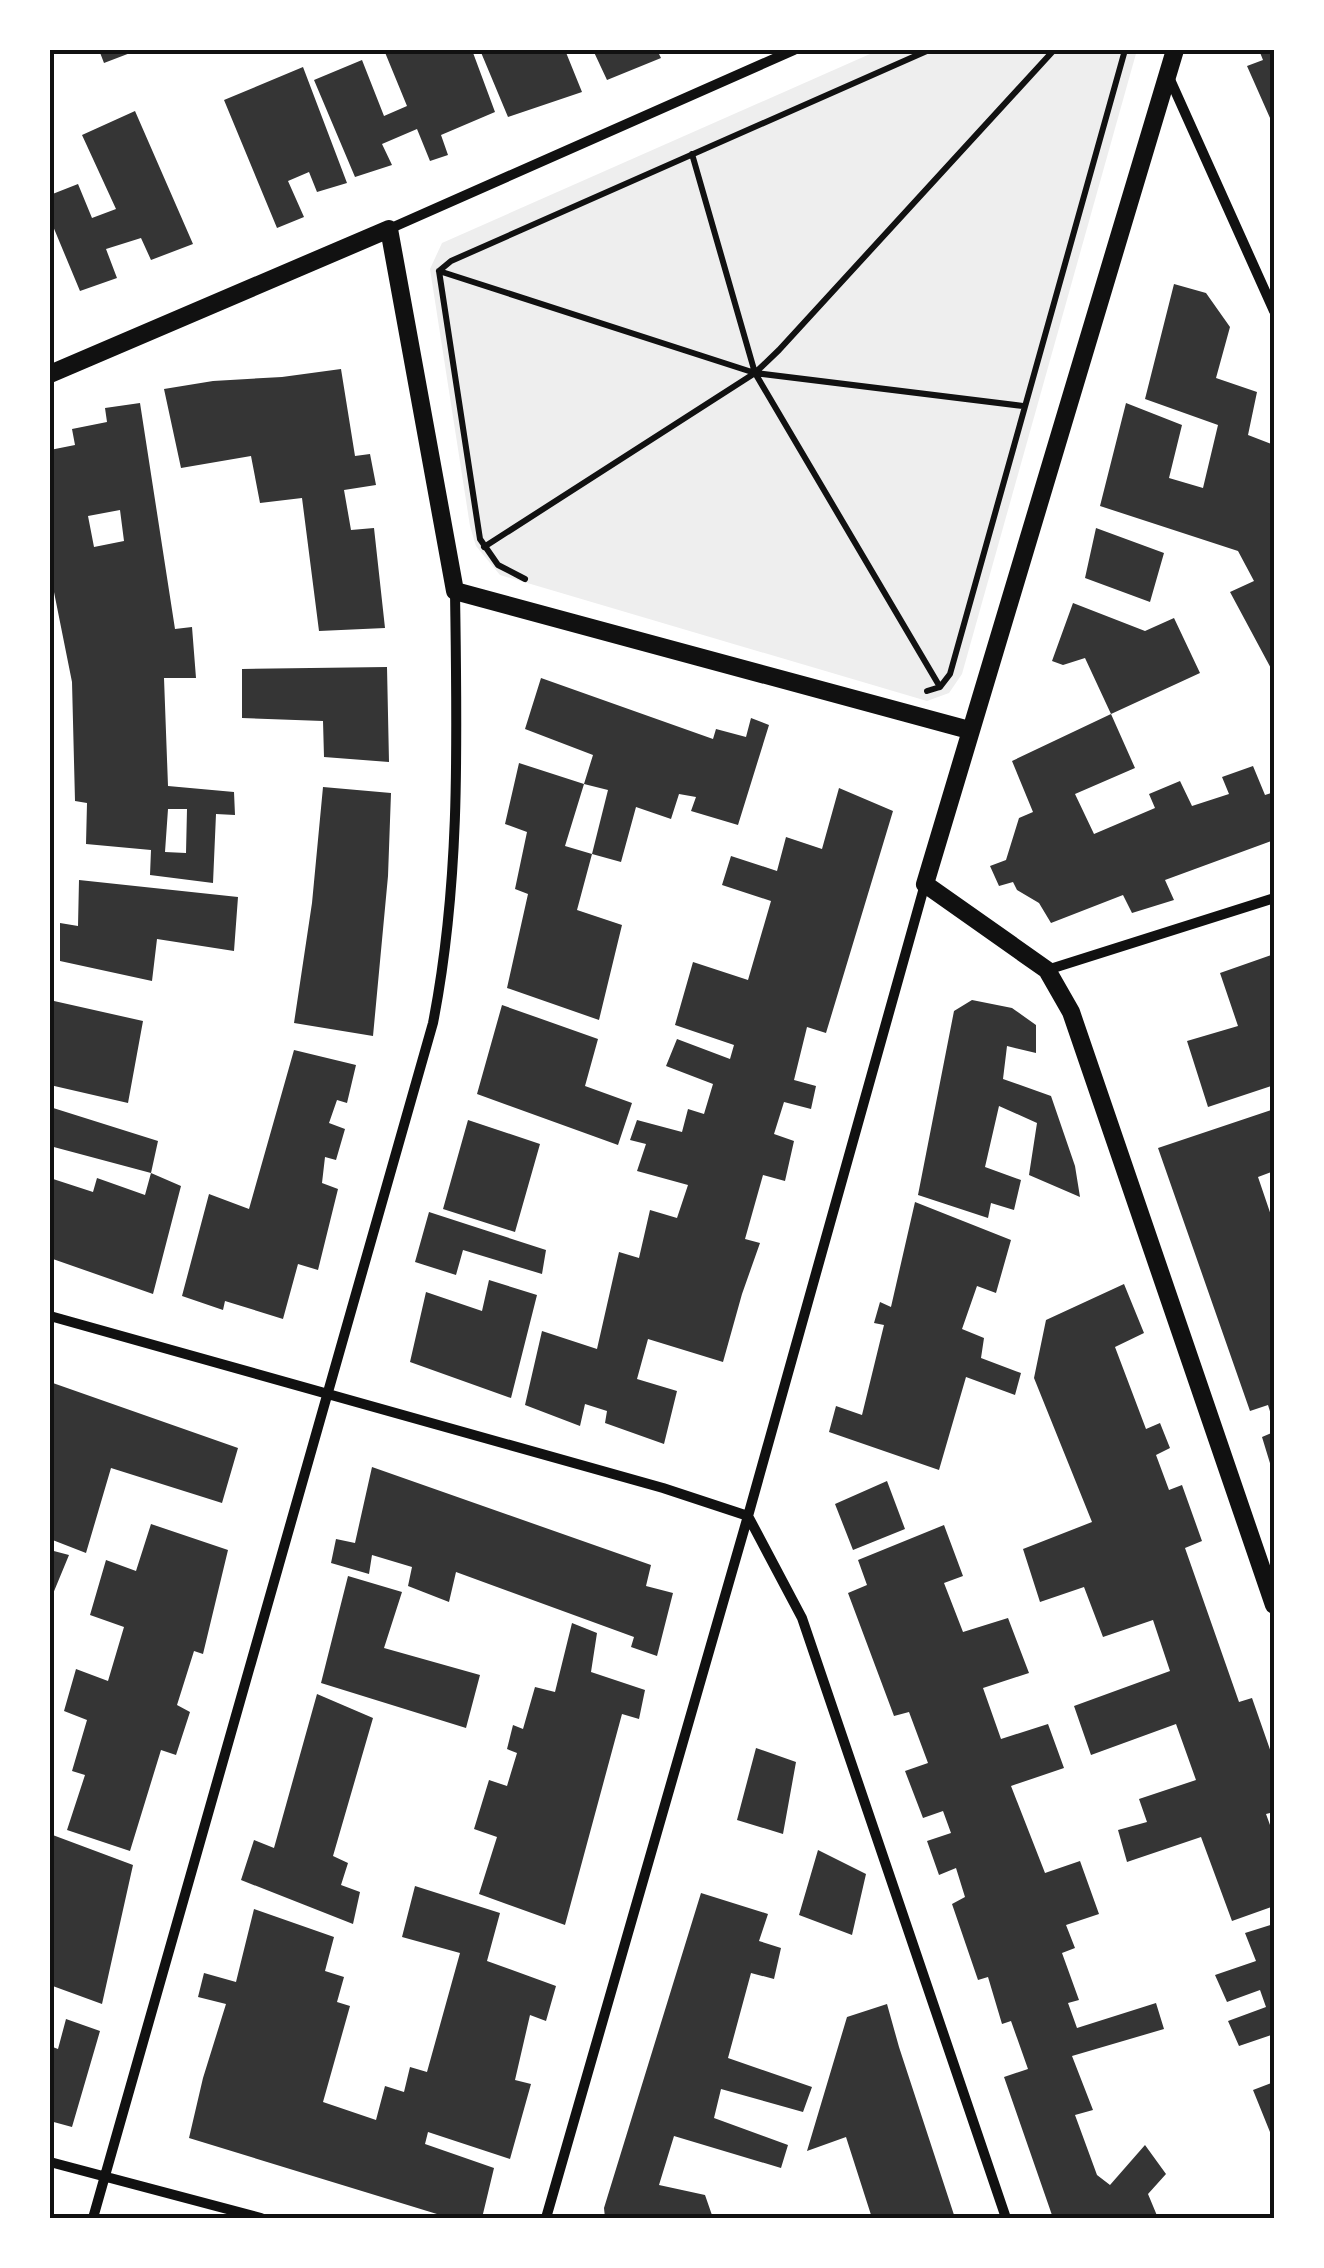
<svg xmlns="http://www.w3.org/2000/svg" width="1324" height="2268" font-family="'Noto Serif',serif">
  <rect width="100%" height="100%" fill="#fff"/>
  <!-- green -->
  <path fill="#eee" d="M879 50H1137L962 674 949 693 927 701 500 575 476 546 470 526 430 269 442 243Z"/>
  <!-- building -->
  <path fill="#353535" fill-rule="evenodd" d="M99 50H138L104 63Z
    M384 50H472L495 112 441 135 448 155 430 161 417 129 382 144 392 165 355 177 314 80 362 60 384 116 407 106Z
    M480 50H565L582 92 508 117Z
    M593 50H657L661 58 607 80Z
    M1259 50H1274V127L1247 66 1263 60Z
    M303 67 347 183 317 192 309 172 288 181 304 217 277 228 224 100Z
    M135 111 193 244 151 260 141 238 106 249 117 278 80 291 50 219V195L78 184 92 218 116 209 82 135Z
    M1174 284 1206 293 1230 327 1216 378 1257 392 1248 435 1274 445V674L1230 592 1254 581 1238 551 1100 506 1126 403 1182 425 1169 478 1203 488 1218 425 1145 399Z
    M341 369 355 456 370 454 376 485 344 490 351 530 374 528 385 628 319 631 302 498 260 503 251 456 181 468 164 389 213 381 282 377Z
    M140 403 175 629 192 627 196 678H164L168 786 234 792 235 815 216 814 213 883 150 875 151 850 86 844 87 803 75 801 72 682 50 572V450L75 445 72 429 107 422 105 408ZM120 510 124 541 94 547 88 516ZM168 809H187L186 853 165 852Z
    M1096 528 1164 553 1150 602 1085 578Z
    M1073 603 1145 631 1174 618 1200 673 1111 714 1085 658 1063 665 1052 661Z
    M387 667 389 762 324 757 323 721 242 718V669Z
    M541 678 713 739 716 729 746 737 751 718 769 725 738 825 691 811 696 797 679 794 671 819 636 807 621 862 592 854 608 790 584 784 593 755 525 729Z
    M1111 714 1135 768 1075 794 1094 834 1155 808 1149 794 1180 781 1192 806 1229 794 1222 777 1253 766 1265 795 1274 792V840L1165 880 1174 900 1132 913 1123 895 1051 923 1039 903 1017 890 1013 882 999 886 990 866 1006 860 1019 818 1033 812 1012 761Z
    M519 763 584 784 565 846 592 854 577 910 622 925 599 1020 507 988 528 894 515 889 527 832 505 824Z
    M323 787 391 793 388 876 373 1036 294 1023 312 903Z
    M839 788 893 811 826 1033 807 1027 794 1080 816 1086 811 1109 784 1102 774 1134 794 1141 785 1181 763 1175 745 1239 760 1243 742 1294 723 1362 648 1339 637 1379 677 1391 664 1444 605 1423 607 1411 585 1404 580 1426 525 1405 542 1331 597 1349 619 1252 639 1258 650 1210 677 1218 688 1185 637 1171 646 1144 630 1140 637 1120 682 1132 688 1109 704 1114 713 1084 666 1066 677 1039 730 1059 734 1045 675 1025 693 962 748 980 771 901 722 885 731 856 777 871 786 837 822 849Z
    M79 880 238 897 234 951 157 939 152 981 60 961V923L78 926Z
    M1274 954V1085L1208 1107 1187 1041 1238 1026 1220 973Z
    M972 1000 1012 1008 1036 1025V1053L1007 1046 1003 1079 1051 1096 1075 1166 1080 1197 1029 1175 1037 1123 999 1106 985 1167 1021 1180 1014 1210 991 1203 988 1218 918 1195 954 1011Z
    M54 1001 143 1021 128 1103 50 1085V1024Z
    M502 1005 598 1039 585 1086 632 1103 618 1145 477 1094Z
    M294 1050 356 1065 347 1103 337 1100 329 1123 345 1129 336 1160 325 1157 322 1183 338 1189 318 1270 298 1264 283 1319 225 1301 223 1310 182 1296 209 1194 249 1209Z
    M50 1107 158 1141 151 1173 181 1186 153 1294 50 1258V1178L93 1192 97 1178 145 1195 151 1173 50 1146Z
    M1274 1109V1171L1258 1177 1274 1224 1273 1421 1268 1405 1250 1411 1158 1148Z
    M468 1120 540 1144 515 1232 443 1209Z
    M915 1202 1011 1240 996 1293 977 1286 962 1329 984 1338 981 1358 1021 1373 1015 1395 966 1377 939 1470 829 1432 836 1406 862 1415 884 1325 874 1323 880 1302 891 1307Z
    M429 1212 546 1250 542 1274 463 1250 456 1275 415 1262Z
    M489 1280 537 1295 511 1398 410 1362 426 1292 482 1311Z
    M1124 1284 1144 1333 1115 1347 1146 1429 1160 1423 1170 1448 1156 1455 1169 1490 1182 1485 1202 1541 1185 1548 1239 1702 1252 1698 1274 1761V1812L1266 1814 1274 1836V1906L1232 1921 1201 1837 1127 1862 1118 1830 1147 1822 1139 1799 1196 1780 1176 1724 1091 1755 1074 1706 1170 1671 1153 1620 1103 1637 1084 1587 1040 1602 1023 1549 1092 1522 1034 1378 1046 1320Z
    M50 1382 238 1448 222 1503 111 1468 86 1553 50 1539 53 1473 50 1472Z
    M1274 1432V1472L1273 1473 1262 1437Z
    M372 1467 651 1565 646 1586 673 1593 657 1656 631 1647 634 1637 456 1572 449 1602 408 1586 412 1567 372 1555 369 1574 331 1563 336 1539 355 1543Z
    M887 1481 905 1529 853 1550 835 1504Z
    M151 1524 228 1550 203 1654 194 1651 177 1705 190 1712 176 1755 161 1750 130 1851 67 1830 85 1775 72 1771 87 1720 64 1711 76 1669 108 1681 124 1627 90 1615 106 1560 136 1571Z
    M944 1525 963 1576 944 1583 963 1632 1008 1618 1029 1673 983 1688 1001 1739 1048 1724 1064 1768 1011 1786 1045 1873 1080 1861 1099 1914 1066 1925 1075 1948 1062 1953 1079 2000 1068 2003 1077 2028 1156 2003 1164 2029 1072 2056 1093 2110 1075 2115 1097 2175 1110 2185 1145 2145 1166 2174 1148 2194 1158 2218H1053L1004 2077 1028 2069 1011 2021 1002 2024 988 1977 978 1980 952 1904 965 1897 956 1868 939 1875 927 1841 951 1833 943 1811 923 1818 905 1771 928 1763 909 1712 894 1716 848 1593 867 1585 858 1560Z
    M50 1550 69 1555 50 1601Z
    M348 1576 402 1592 384 1648 480 1675 466 1728 321 1683Z
    M572 1623 597 1633 591 1672 645 1690 639 1719 622 1714 565 1925 479 1894 497 1837 474 1829 489 1780 507 1786 517 1753 507 1749 513 1725 523 1729 535 1687 555 1692Z
    M317 1694 373 1718 333 1856 348 1863 341 1885 360 1892 353 1924 241 1880 254 1840 274 1848Z
    M756 1748 796 1762 783 1834 737 1820Z
    M50 1834 133 1865 102 2004 50 1985Z
    M818 1850 866 1874 852 1935 799 1915Z
    M415 1886 500 1913 487 1961 556 1986 546 2021 530 2015 515 2080 531 2084 510 2159 428 2132 425 2144 494 2168 482 2218H450L189 2138 203 2078 226 2004 198 1997 204 1973 236 1982 254 1909 334 1937 325 1971 344 1977 337 2002 350 2006 323 2102 376 2120 385 2086 404 2092 410 2067 427 2072 460 1953 402 1937Z
    M701 1893 768 1914 759 1941 781 1948 774 1979 751 1973 728 2058 812 2087 803 2112 721 2089 714 2118 788 2145 781 2168 674 2136 659 2185 705 2195 713 2218H605L604 2208Z
    M1274 1924V2034L1239 2046 1228 2021 1266 2007 1260 1990 1227 2002 1215 1975 1256 1961 1245 1933Z
    M887 2004 899 2047 955 2218H872L846 2137 807 2151 847 2017Z
    M66 2019 100 2031 72 2127 50 2121V2046L58 2049Z
    M1274 2082V2142L1253 2090Z"/>
  <g fill="none" stroke-linecap="round" stroke-linejoin="round">
    <!-- path -->
    <path stroke="#111" stroke-width="6" d="M692 154 755 373 1023 406
      M439 271 451 261 929 50
      M484 547 755 373 779 350 1054 50
      M525 579 498 565 480 539 439 271 755 373 940 687
      M927 691 940 687 950 674 1125 50"/>
    <!-- minor -->
    <path stroke="#111" stroke-width="10" d="M1168 75 1274 311
      M389 229 794 50
      M1047 970 1274 898
      M50 1316 663 1488 748 1516 802 1618 1006 2218
      M50 2162 261 2218
      M93 2218 433 1023C461 880 457 736 455 591
      M546 2218 748 1516 925 884"/>
    <!-- tertiary -->
    <path stroke="#111" stroke-width="18" d="M1175 50 925 884 1047 970 1071 1012 1274 1605
      M50 374 389 229 455 591 969 730"/>
  </g>
  <!-- border -->
  <rect width="1324" height="2268" fill="none" stroke="#ffffff" stroke-width="105"/>
  <rect x="52" y="52" width="1220" height="2164" fill="none" stroke="#111" stroke-width="4"/>
</svg>
